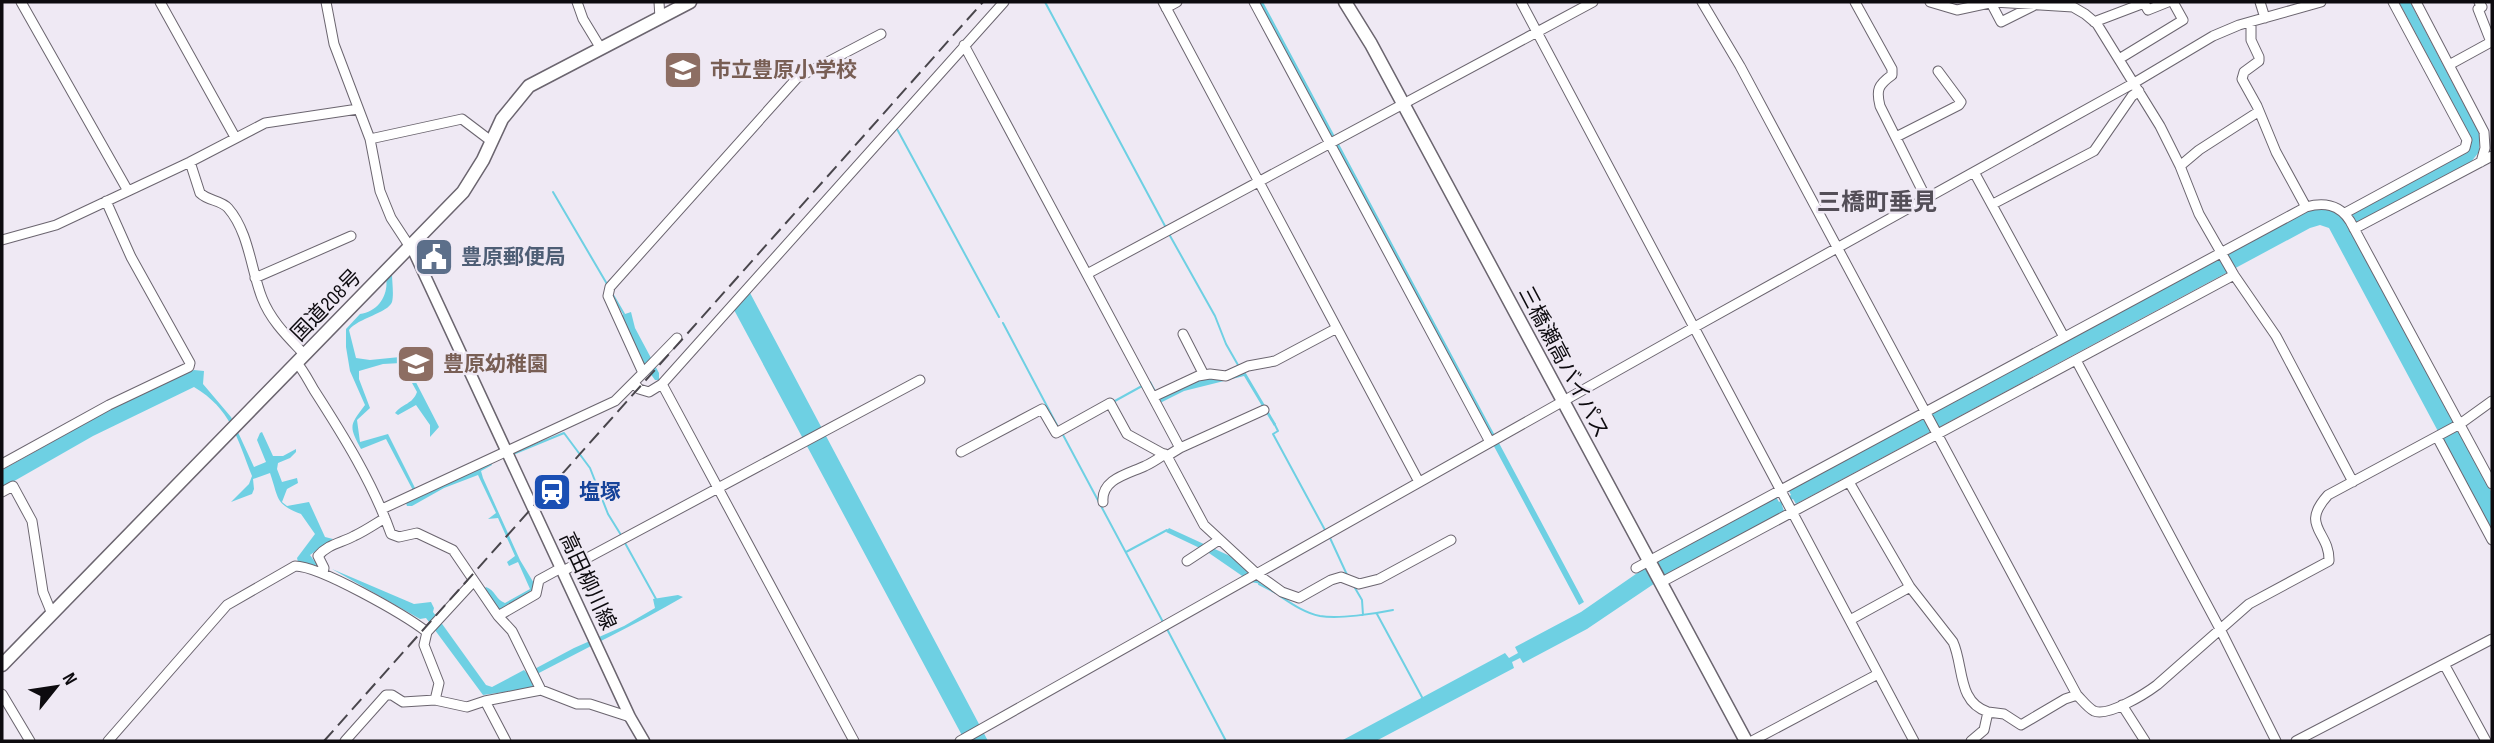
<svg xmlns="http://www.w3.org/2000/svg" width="2494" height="743" font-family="'Sofia Sans Condensed','Noto Sans JP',sans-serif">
  <rect width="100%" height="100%" fill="#efe9f4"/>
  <!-- water -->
  <path fill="#6ed0e3" d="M1256 2H1263L1584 602 1579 605Z
    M2399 2H2410L2480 135 2479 152 2471 162 2358 223 2352 217 2353 213 2467 150 2433 66Z
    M2324 207 2334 211 2348 223 2492 493V532L2329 228 2320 225 2310 228 1796 504 1793 499 1782 505 1784 511 1667 575 1587 629 1523 663 1520 658 1512 662 1514 668 1376 741H1341L1505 653 1509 658 1518 653 1515 647 1581 612 1659 558 1775 495 1779 502 1791 495 1788 489 2307 211Z
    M392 273C392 282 394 294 392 302 388 313 358 318 349 330L356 358 370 360 400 357 405 361 439 427 430 437V425L416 405 398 415 395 413C402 404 413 404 417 392L401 363 383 364 359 371V379L370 408 357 420 360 442 388 434 419 496 491 462 492 465 481 471 483 478 520 560 535 585 534 591 499 612 483 590 486 587C495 590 496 600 505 603L530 589 518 562 509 566 507 562 515 556 498 518 488 519 496 513 478 475 444 488 412 506H407L406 503 417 498 386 439 361 449C349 426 349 426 365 405L350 371 346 347V329L360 314C378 312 389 295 386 278Z
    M749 291 988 741H965L733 308Z
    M631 312 635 328 659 373V380H655L642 362 622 315Z
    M194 370 204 371 203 384 231 417 254 467 266 462 257 440 260 433 262 432 273 456H283L296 449V452L290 458 278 463 277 469 282 482 297 478 298 483 287 489 282 502 287 506 309 502 325 537 333 539 310 555 318 566 298 562 297 558 315 534 301 514C275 504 279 499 270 473L253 479 254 489 252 494 231 502 249 484 252 476C237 438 231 409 194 387L93 436 2 488V470L129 399Z
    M1244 370 1276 424 1274 426 1244 376 1184 391 1160 403 1157 398 1194 380Z
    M1169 528 1230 556 1258 579 1261 584 1251 582 1206 551 1166 532Z
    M332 569 414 604 431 602 434 608 433 612 440 621 486 685 492 687 524 670 527 673 574 648 624 626 655 608 653 599 678 595 683 597C635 625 586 648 537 674L531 681 534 688 483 695 426 618 420 619Z"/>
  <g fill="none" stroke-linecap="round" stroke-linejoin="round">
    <!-- stream -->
    <path stroke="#6ed0e3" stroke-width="2" d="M1045 2 1165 226
      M897 129 999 317
      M553 192 607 284
      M1169 234 1215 316 1226 344 1238 365
      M613 295 624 314
      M1003 323 1058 427
      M1150 382 1156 393
      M1113 402 1142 386
      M1274 423 1278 431 1273 434 1325 530
      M1062 433 1163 622
      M513 454 564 433 590 468 608 514 621 535
      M1330 538 1348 577
      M625 543 656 599
      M1126 552 1167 530
      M1259 584 1276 593
      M1355 588 1362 600 1363 615
      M1280 596C1292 604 1305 613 1320 616 1339 619 1374 614 1393 610
      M1377 614 1423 699
      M1167 629 1226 741"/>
    <!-- minor casing -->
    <g stroke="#6b656f" stroke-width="11">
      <path id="minor" d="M21 2 128 191
        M160 2 235 137
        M326 2 334 44 370 139 380 191 391 218 410 247
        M577 2 583 19 600 47
        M659 2 660 18
        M1163 2 1419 482
        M1254 2 1490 442
        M1521 2 1914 741
        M1702 2 1740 66 2077 695C2082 700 2088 708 2094 711 2108 717 2145 694 2157 685L2249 604 2329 561C2330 531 2299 527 2328 495L2460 424 2492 401
        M1855 2 1892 69V75C1878 85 1876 90 1880 106L1926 198
        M1930 2 1957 10 1994 2 2073 7 2085 14 2097 24 2160 126 2180 166 2199 214 2234 275 2276 336 2353 482
        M2260 2 2265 18
        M2416 2 2484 132 2485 148 2481 162
        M1991 3 2001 22 2033 6
        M1166 8 1177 2
        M2094 22 2144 3 2148 10 2168 2
        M2251 22V40L2259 57V61L2244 72 2242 79 2257 106 2276 152 2306 207
        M964 45 1180 448 1167 456 1204 525 1257 574 1282 592 1299 598 1331 580 1341 577 1359 584 1379 579 1451 540
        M2119 59 2183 20 2173 2
        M2449 65 2491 42 2478 9 2482 7 2479 2
        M1896 137 1959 105 1961 102 1938 71
        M370 139 462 119 491 141
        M190 162 200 193C208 201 221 200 228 208 249 232 251 270 262 298 271 321 288 337 304 354
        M2180 166 2199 150 2258 112
        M1974 172 2064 337
        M1993 204 2094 151 2132 96 2139 91
        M2345 213 2465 148 2467 140 2393 2
        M2354 229 2492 156
        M2 240 56 225 190 162 265 123 358 109
        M1087 274 1593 2
        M255 278 351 236
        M1183 334 1204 375
        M2076 360 2220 629 2276 741
        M296 362C304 371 308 380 314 390 343 435 373 483 391 534L399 537 417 533 453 550 498 616 512 631 541 690
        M643 373 677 338
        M634 383 639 389 649 392 662 384 1004 2
        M662 384 854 741
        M1153 397 1198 376 1210 374 1226 376 1248 366 1275 361 1337 328
        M2437 437 2492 540
        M1180 448 1264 410
        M961 452 1042 409 1056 433 1110 403 1127 434 1167 456
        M2 464 109 405 189 367 190 363 131 257 106 201
        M1849 482 1910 587 1953 642C1964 666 1957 702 1988 712
        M2 492 13 486 32 521 43 592 52 614
        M1103 502C1101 479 1128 474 1145 466 1152 463 1159 458 1165 454
        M382 509 615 401 643 373 608 296 610 287 797 78 881 34
        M1187 561 1219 540
        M1636 568 2306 207C2324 202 2339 204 2350 221L2492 484
        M563 571 920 380
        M323 573 324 568 318 556C328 544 341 543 354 536 365 531 375 524 385 518
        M1660 583 2234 275
        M498 616 536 594 539 580 561 568
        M1850 620 1910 587
        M2444 664 2486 741
        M2 694 30 741
        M435 700 439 683 424 645 427 632 473 582
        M485 701 506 741
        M2122 705 2145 741
        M108 741 227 605 295 566C320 566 405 615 427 632
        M345 741 386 695H392L403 702 435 700 467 707 485 701 541 690 577 704H590L630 717
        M960 741 1693 328 2134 83 2213 36 2239 25 2321 2
        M1752 741 1878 674
        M1971 741 1984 730 1988 712 2004 714 2021 725 2065 699 2077 695
        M2296 741 2492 639"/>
    </g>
    <!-- major casing -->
    <g stroke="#6b656f" stroke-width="13">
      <path id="major" d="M410 247 413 250 630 717 644 741"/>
    </g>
    <!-- highway casing -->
    <g stroke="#6b656f" stroke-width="15">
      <path id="highway" d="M1345 2 1371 44 1746 741
        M2 665 463 192 483 160 502 119 529 86 690 2"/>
    </g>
    <!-- minor -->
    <use href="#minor" stroke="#fff" stroke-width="9"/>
    <!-- major -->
    <use href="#major" stroke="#fff" stroke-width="10"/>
    <!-- highway -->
    <use href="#highway" stroke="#fff" stroke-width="12"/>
    <!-- rail -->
    <path stroke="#49464c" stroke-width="2" stroke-dasharray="14 7" stroke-linecap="butt" d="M324 741 983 2"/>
  </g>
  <!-- icons -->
  <defs>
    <g id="school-square" transform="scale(2.0125)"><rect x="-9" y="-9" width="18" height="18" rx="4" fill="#8d6e63" stroke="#efe9f4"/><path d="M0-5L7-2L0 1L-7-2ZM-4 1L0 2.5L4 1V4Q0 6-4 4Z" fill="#fff"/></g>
    <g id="civic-square" transform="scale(2.0125)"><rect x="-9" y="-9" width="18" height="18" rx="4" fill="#5c6f8a" stroke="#efe9f4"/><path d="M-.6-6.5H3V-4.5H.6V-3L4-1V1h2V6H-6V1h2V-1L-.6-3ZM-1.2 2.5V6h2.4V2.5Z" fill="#fff"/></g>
    <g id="station-square" transform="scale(2.0125)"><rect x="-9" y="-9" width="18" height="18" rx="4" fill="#1a4fb4" stroke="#efe9f4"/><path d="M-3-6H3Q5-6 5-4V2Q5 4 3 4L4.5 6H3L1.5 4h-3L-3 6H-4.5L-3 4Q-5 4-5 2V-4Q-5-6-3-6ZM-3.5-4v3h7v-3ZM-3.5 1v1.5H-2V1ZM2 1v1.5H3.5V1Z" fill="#fff"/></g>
  </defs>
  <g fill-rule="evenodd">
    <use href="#school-square" x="683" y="70"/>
    <use href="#civic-square" x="434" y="257"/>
    <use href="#school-square" x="416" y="364"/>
    <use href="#station-square" x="552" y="492"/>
  </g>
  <g text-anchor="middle" stroke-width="5" stroke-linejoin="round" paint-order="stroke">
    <!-- education labels -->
    <g font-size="21" font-weight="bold" fill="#785e54" stroke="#efe9f4" text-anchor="start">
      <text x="710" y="77">市立豊原小学校</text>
      <text x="443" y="371">豊原幼稚園</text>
    </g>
    <!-- service labels -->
    <g font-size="21" font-weight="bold" fill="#4e5e75" stroke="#efe9f4" text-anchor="start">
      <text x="461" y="264">豊原郵便局</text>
    </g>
    <!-- street labels -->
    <g font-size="21" fill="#0d0b0f" stroke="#efe9f4">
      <text transform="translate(326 305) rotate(-46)" y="7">国道208号</text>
      <text transform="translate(1564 362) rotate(62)" y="7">三橋瀬高バイパス</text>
      <text transform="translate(588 581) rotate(65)" y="7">高田柳川線</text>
    </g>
    <!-- transit labels -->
    <g font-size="21" font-weight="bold" fill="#164399" stroke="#efe9f4" text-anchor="start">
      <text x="579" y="499">塩塚</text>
    </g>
    <!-- quarter labels -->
    <g font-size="24" font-weight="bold" fill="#534e57" stroke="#efe9f4">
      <text x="1877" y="210">三橋町垂見</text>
    </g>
  </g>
  <!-- border -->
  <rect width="2494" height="743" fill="none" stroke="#0d0b0f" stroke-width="7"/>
  <!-- north arrow -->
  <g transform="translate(56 687) rotate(60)" stroke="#efe9f4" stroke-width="5" paint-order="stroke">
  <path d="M0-5L12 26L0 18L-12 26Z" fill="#0d0b0f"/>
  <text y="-10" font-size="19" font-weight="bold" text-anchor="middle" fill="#0d0b0f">N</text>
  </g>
</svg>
